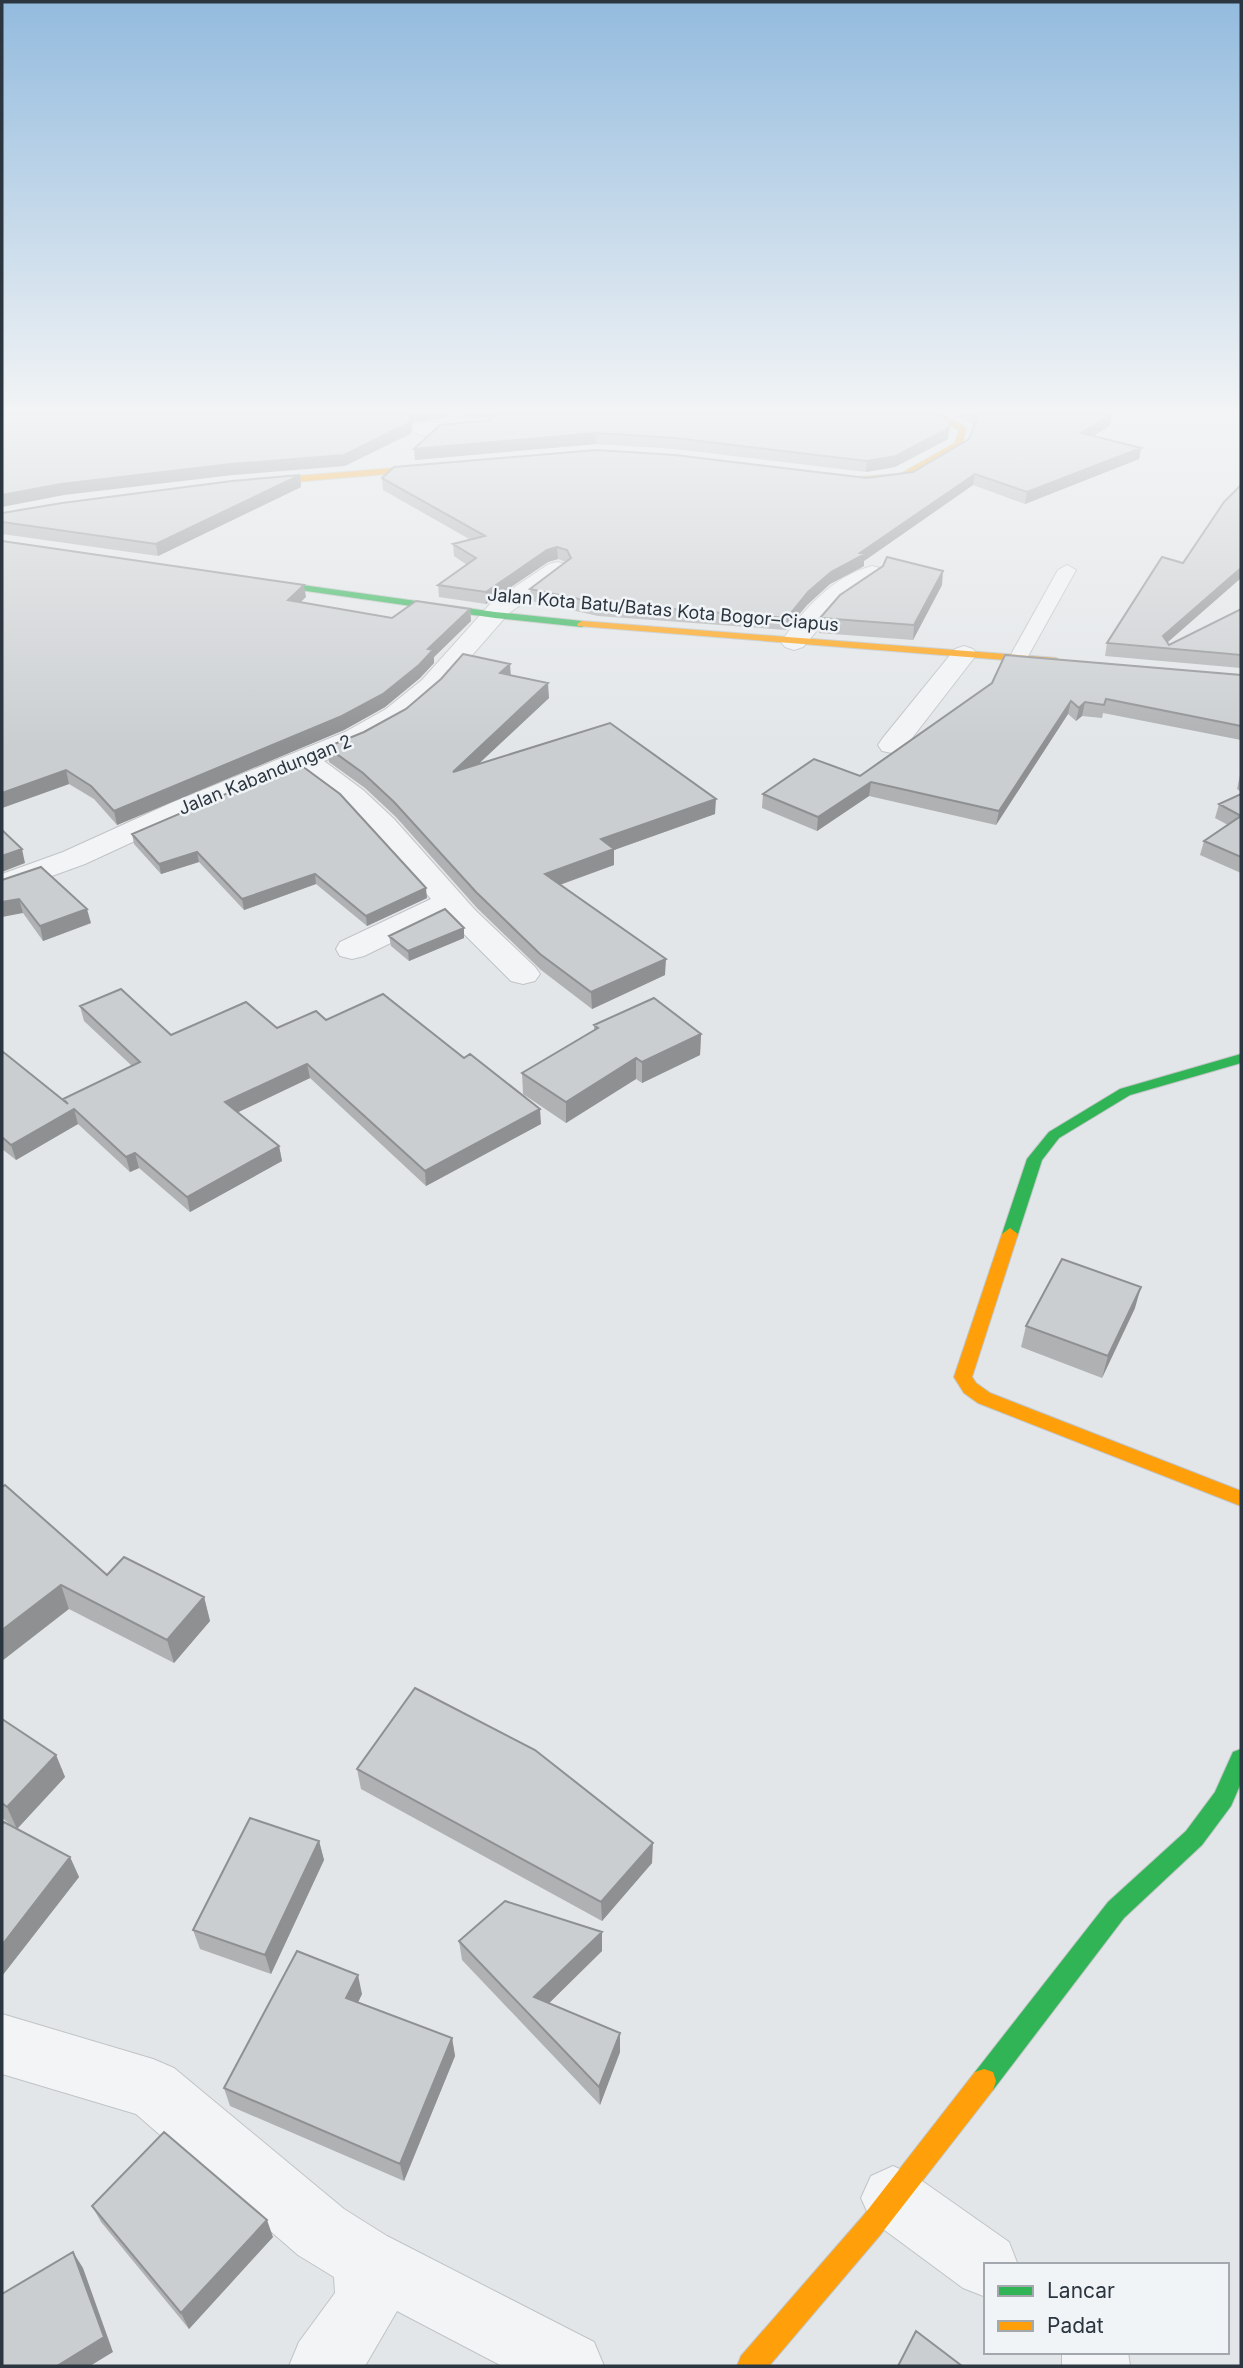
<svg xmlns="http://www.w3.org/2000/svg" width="1243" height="2368" font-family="Inter,sans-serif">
  <rect width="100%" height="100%" fill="#e3e6e8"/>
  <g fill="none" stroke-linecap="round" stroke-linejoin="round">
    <!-- lane casing -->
    <g stroke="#c1c4c6" stroke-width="2">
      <path id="lane" d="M1067 565 1076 570 1027 658 1025 662H1011L1009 658 1058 570Z"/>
    </g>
    <!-- street casing -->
    <g stroke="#c1c4c6" stroke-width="2">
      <path id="street" d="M481 419 488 421 491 425 488 429 422 435 415 433 412 429 415 425 422 423Z
        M557 562 565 564 569 569 565 574 509 613 440 692 406 721 365 744 324 761 363 790 394 819 475 910 535 967 540 974 535 981 523 984 511 981 446 916 364 956 352 959 340 956 336 949 340 942 431 899 372 831 343 802 300 770 191 815 85 864 2 894V874L63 852 171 803 345 732 386 709 422 680 491 603 549 564Z
        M872 566 880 568 884 573 880 578 837 607 803 647 794 650 785 647 781 642C803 610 833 576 872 566Z
        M964 646 973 649 977 654 902 751 892 753 882 751 878 745 882 739 955 649Z
        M2 2014 153 2059 174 2068 344 2209 387 2236 594 2342 604 2366H502L397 2311 365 2366H289L299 2342 335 2293 334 2277 298 2255 136 2114 2 2074Z
        M893 2166 915 2176 1009 2242 1018 2265H986V2297L963 2288 871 2220 861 2198 871 2176Z
        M1062 2352H1128L1130 2366H1062Z"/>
    </g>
    <!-- fast casing -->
    <g stroke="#c1c4c6" stroke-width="2">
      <path id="fast" d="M253 578 495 612 582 621 587 624 582 627 495 618 250 583 248 581Z
        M1241 1054V1063L1130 1095 1059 1138 1042 1160 1018 1234 1016 1238H1004L1002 1234 1027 1159 1049 1132 1120 1089Z
        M1241 1749V1783L1231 1806 1202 1845 1124 1918 993 2090 984 2093 975 2090 972 2081 975 2072 1108 1902 1186 1831 1215 1792 1233 1752Z"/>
    </g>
    <!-- slow casing -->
    <g stroke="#c1c4c6" stroke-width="2">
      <path id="slow" d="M928 414H939L966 427 962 446 905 478 854 482 853 480 857 477 900 474 955 443 959 430Z
        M442 464 446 467 445 469 247 486 243 483 247 480Z
        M582 621 1056 658 1061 661 1056 664 578 626 577 624Z
        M1010 1228 1018 1234 972 1377 976 1383 990 1393 1241 1491V1506L978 1403 964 1393 954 1377 1002 1234Z
        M984 2069 993 2072 996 2081 993 2090 881 2234 769 2366H737L741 2356 863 2216 975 2072Z"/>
    </g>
    <!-- lane -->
    <use href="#lane" fill="#f2f4f5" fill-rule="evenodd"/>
    <!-- street -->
    <use href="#street" fill="#f2f4f5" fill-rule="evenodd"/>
    <!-- fast -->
    <use href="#fast" fill="#30b455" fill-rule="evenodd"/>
    <!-- slow -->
    <use href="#slow" fill="#ff9f0a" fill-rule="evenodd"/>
  </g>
  <!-- wall -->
  <path fill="#afb1b3" d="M459 414H938L948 439 895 467 866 472 675 449 596 444 415 460 490 420 489 418H459Z
    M953 414H1108L1110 426 1093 436 1141 448 1139 459 1025 504 973 485 864 561V566L830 584 807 605 786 630 598 616 531 601 530 589 566 562 558 559 548 562 486 604 439 597 438 585 467 565 454 556 453 544 471 540 383 490 382 478H867L913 472 969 439 974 427 970 422Z
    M300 475 301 487 158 556 2 534V513Z
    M1241 485V578L1167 642 1169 645 1241 609V668L1105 656 1107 643 1183 563Z
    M883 566 942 585 913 640 819 633 820 618Z
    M306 597 300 602 392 618 470 609 471 621 434 657V663L420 678 385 707 344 730 117 825 94 799 69 784 2 808Z
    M511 675 549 698 478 764 715 814 614 850V865L560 885 665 975 592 1009 541 970 477 908 396 817 365 788 329 762 327 747Z
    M1241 675V740L1103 713 1102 718 1082 716 1076 721 1068 714 996 825 869 796 817 831 762 808 763 794 860 776 992 683Z
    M1240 775H1241V792L1237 789Z
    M1241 794V873L1200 855 1204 841 1228 825 1215 818 1219 804Z
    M132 834 427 898 367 926 316 884 244 910 199 862 161 874 134 844Z
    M2 880 91 923 43 941 23 913Z
    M389 936 464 938 409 961 391 946Z
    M80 1006 171 1035 277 1028 326 1020 541 1124 426 1186 310 1078 238 1112 279 1146 282 1161 190 1212 139 1168 130 1172 78 1124 16 1160 2 1149V1051L63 1100 132 1066 84 1021Z
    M594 1025 701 1034 700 1055 642 1083 636 1079 566 1123 523 1094 522 1073 594 1030Z
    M1135 1308 1102 1378 1021 1347 1026 1326Z
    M2 1487 107 1575 204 1597 210 1621 174 1663 69 1609Z
    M2 1719 56 1755 65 1777 17 1829 70 1857 79 1877 2 1976V1825L14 1827 2 1818Z
    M357 1769 652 1863 602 1921 361 1789Z
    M319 1841 324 1860 271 1974 200 1949 193 1930Z
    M602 1932V1951L549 2003 620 2033V2052L600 2105 462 1960 459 1941Z
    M362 1994 358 2002 452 2038 455 2056 404 2181 230 2106 224 2088Z
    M92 2206 273 2237 189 2329 101 2222Z"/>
  <!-- shaded-wall -->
  <path fill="#8e9092" d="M411 414H451L441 419 414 422 411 426 412 433 345 466 233 475 64 495 2 507V495L409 418Z
    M1112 415 1110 426 1079 444 1081 433Z
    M950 421 948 439 895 467 866 472 867 461Z
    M596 433V444L415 460 414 449Z
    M1141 448 1139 459 1025 504 1027 492Z
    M975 474 973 485 864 561V566L830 584 807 605 786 630 787 618 808 592 831 572Z
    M300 475 301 487 158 556 156 544Z
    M557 547 558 559 548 562 486 604V592L547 550Z
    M1241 568V578L1160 649 1163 636Z
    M943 571 942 585 913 640 914 625Z
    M304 585 306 597 290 612 288 600Z
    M470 609 471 621 434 657V663L420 678 385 707 344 730 117 825 114 811 428 649Z
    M510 664 511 678 500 673Z
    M548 683 549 698 454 787 453 772Z
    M1071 701 1068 714 996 825 999 811Z
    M1085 702 1082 716 1076 721 1079 708Z
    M66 770 69 784 2 808V793Z
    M871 782 869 796 817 831 818 817Z
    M716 799 715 814 614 850V865L545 890V874L601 839Z
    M22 849 25 863 2 872V856Z
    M197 852 199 862 161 874 159 864Z
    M315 874 316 884 244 910 242 899Z
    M426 888 427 898 367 926 366 916Z
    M19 899 23 913 2 917V902Z
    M87 909 91 923 43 941 40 926Z
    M464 928V938L409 961 408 951Z
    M666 959 665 975 592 1009 591 992Z
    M701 1034 700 1055 642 1083V1062Z
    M636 1058V1079L566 1123V1102Z
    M307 1064 310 1078 228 1117 225 1102Z
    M74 1109 78 1124 16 1160 11 1145Z
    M540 1109 541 1124 426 1186 425 1171Z
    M279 1146 282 1161 190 1212 187 1197Z
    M135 1153 139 1168 130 1172 126 1157Z
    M1141 1287 1135 1308 1102 1378 1108 1356Z
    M61 1585 69 1609 2 1661V1630Z
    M204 1597 210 1621 174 1663 167 1640Z
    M56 1755 65 1777 17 1829 7 1807Z
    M319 1841 324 1860 271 1974 265 1955Z
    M653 1843 652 1863 602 1921 601 1902Z
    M70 1857 79 1877 2 1976V1945Z
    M602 1932V1951L536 2016 534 1997Z
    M358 1975 362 1994 351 2017 346 1998Z
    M620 2033V2052L600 2105 599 2087Z
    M452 2038 455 2056 404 2181 400 2164Z
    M267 2220 273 2237 189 2329 181 2313Z
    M73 2252 83 2268 113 2352 90 2366H57Z"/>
  <!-- building -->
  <path fill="#cbced0" stroke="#8e9092" stroke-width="2" d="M2 414H411L409 418 411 422 344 455 231 464 61 484 2 495Z
    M493 414H938L950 421 949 428 896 456 867 461 675 438 596 433 414 449 440 425 490 420Z
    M974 414H1108L1112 415 1081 433 1141 448 1027 492 975 474 860 553 865 554 831 572 808 592 787 618 598 603 530 589 571 558 567 550 557 547 547 550 486 592 438 585 476 558 453 544 485 536 382 478 394 467 596 450 675 455 867 478 913 472 969 439 977 419Z
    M300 475 156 544 2 522V513L62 503 232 481Z
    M1241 485V568L1163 636 1169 645 1241 609V655L1107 643 1162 557 1183 563 1224 502Z
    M2 541 304 585 288 600 392 618 416 601 470 609 428 649 433 650 419 665 383 694 342 716 114 811 91 786 66 770 2 793Z
    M887 557 943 571 914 625 820 618 840 595 883 566Z
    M463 654 510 664 500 673 548 683 453 772 610 723 716 799 601 839 614 849 545 874 666 959 591 992 540 954 476 892 394 802 363 773 327 747 364 732 406 709 441 679Z
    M1005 655 1241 675V726L1106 699 1104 705 1085 702 1079 708 1071 701 999 811 871 782 818 817 763 794 814 759 860 776 992 683Z
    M298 763 340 794 426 888 366 916 315 874 242 899 197 852 159 864 132 834Z
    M1241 794V816L1219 804Z
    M1241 816V857L1204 841Z
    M2 830 22 849 2 856Z
    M41 867 87 909 40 926 19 899 2 902V880Z
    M445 909 464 928 408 951 389 936Z
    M121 989 171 1035 246 1002 277 1028 316 1011 326 1020 383 994 464 1058 470 1054 540 1109 425 1171 307 1064 225 1102 279 1146 187 1197 135 1153 126 1157 74 1109 11 1145 2 1137V1051L68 1104 63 1099 140 1062 80 1006Z
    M654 998 701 1034 642 1062 636 1058 566 1102 522 1073 598 1028 594 1025Z
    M1062 1259 1141 1287 1108 1356 1026 1326Z
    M5 1485 107 1575 124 1557 204 1597 167 1640 61 1585 2 1630V1487Z
    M415 1688 535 1750 653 1843 601 1902 357 1769Z
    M2 1719 56 1755 7 1807 2 1803Z
    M250 1818 319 1841 265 1955 193 1930Z
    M4 1822 70 1857 2 1945V1825Z
    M505 1901 602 1932 534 1997 620 2033 599 2087 459 1941Z
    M297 1951 358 1975 346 1998 452 2038 400 2164 224 2088Z
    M164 2132 267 2220 181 2313 92 2206Z
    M73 2252 104 2337 57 2366H2V2294Z
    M916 2331 962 2366H898Z"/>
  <!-- sky -->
  <linearGradient id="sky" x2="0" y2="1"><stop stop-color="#93bbde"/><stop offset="0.55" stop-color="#f2f4f5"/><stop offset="1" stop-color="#f2f4f5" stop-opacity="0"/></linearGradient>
  <rect width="1243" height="746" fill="url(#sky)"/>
  <g text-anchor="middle" stroke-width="5" stroke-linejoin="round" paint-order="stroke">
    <!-- far-street labels -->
    <g font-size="18" fill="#2b3640" stroke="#f1f4f7">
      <text transform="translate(663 610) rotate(5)" y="6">Jalan Kota Batu/Batas Kota Bogor–Ciapus</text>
      <text transform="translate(265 775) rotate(-22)" y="6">Jalan Kabandungan 2</text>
    </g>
  </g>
  <!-- border -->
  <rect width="1243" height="2368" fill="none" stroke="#2b3640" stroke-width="7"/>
  <!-- legend -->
  <rect x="984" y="2263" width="245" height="91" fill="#f1f4f7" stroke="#a2a8ae" stroke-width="2"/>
  <rect x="998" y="2286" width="35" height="10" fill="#30b455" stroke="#a2a8ae" stroke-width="2"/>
  <text x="1047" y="2298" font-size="21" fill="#2b3640">Lancar</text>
  <rect x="998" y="2321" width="35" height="10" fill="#ff9f0a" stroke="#a2a8ae" stroke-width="2"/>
  <text x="1047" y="2333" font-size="21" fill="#2b3640">Padat</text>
</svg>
